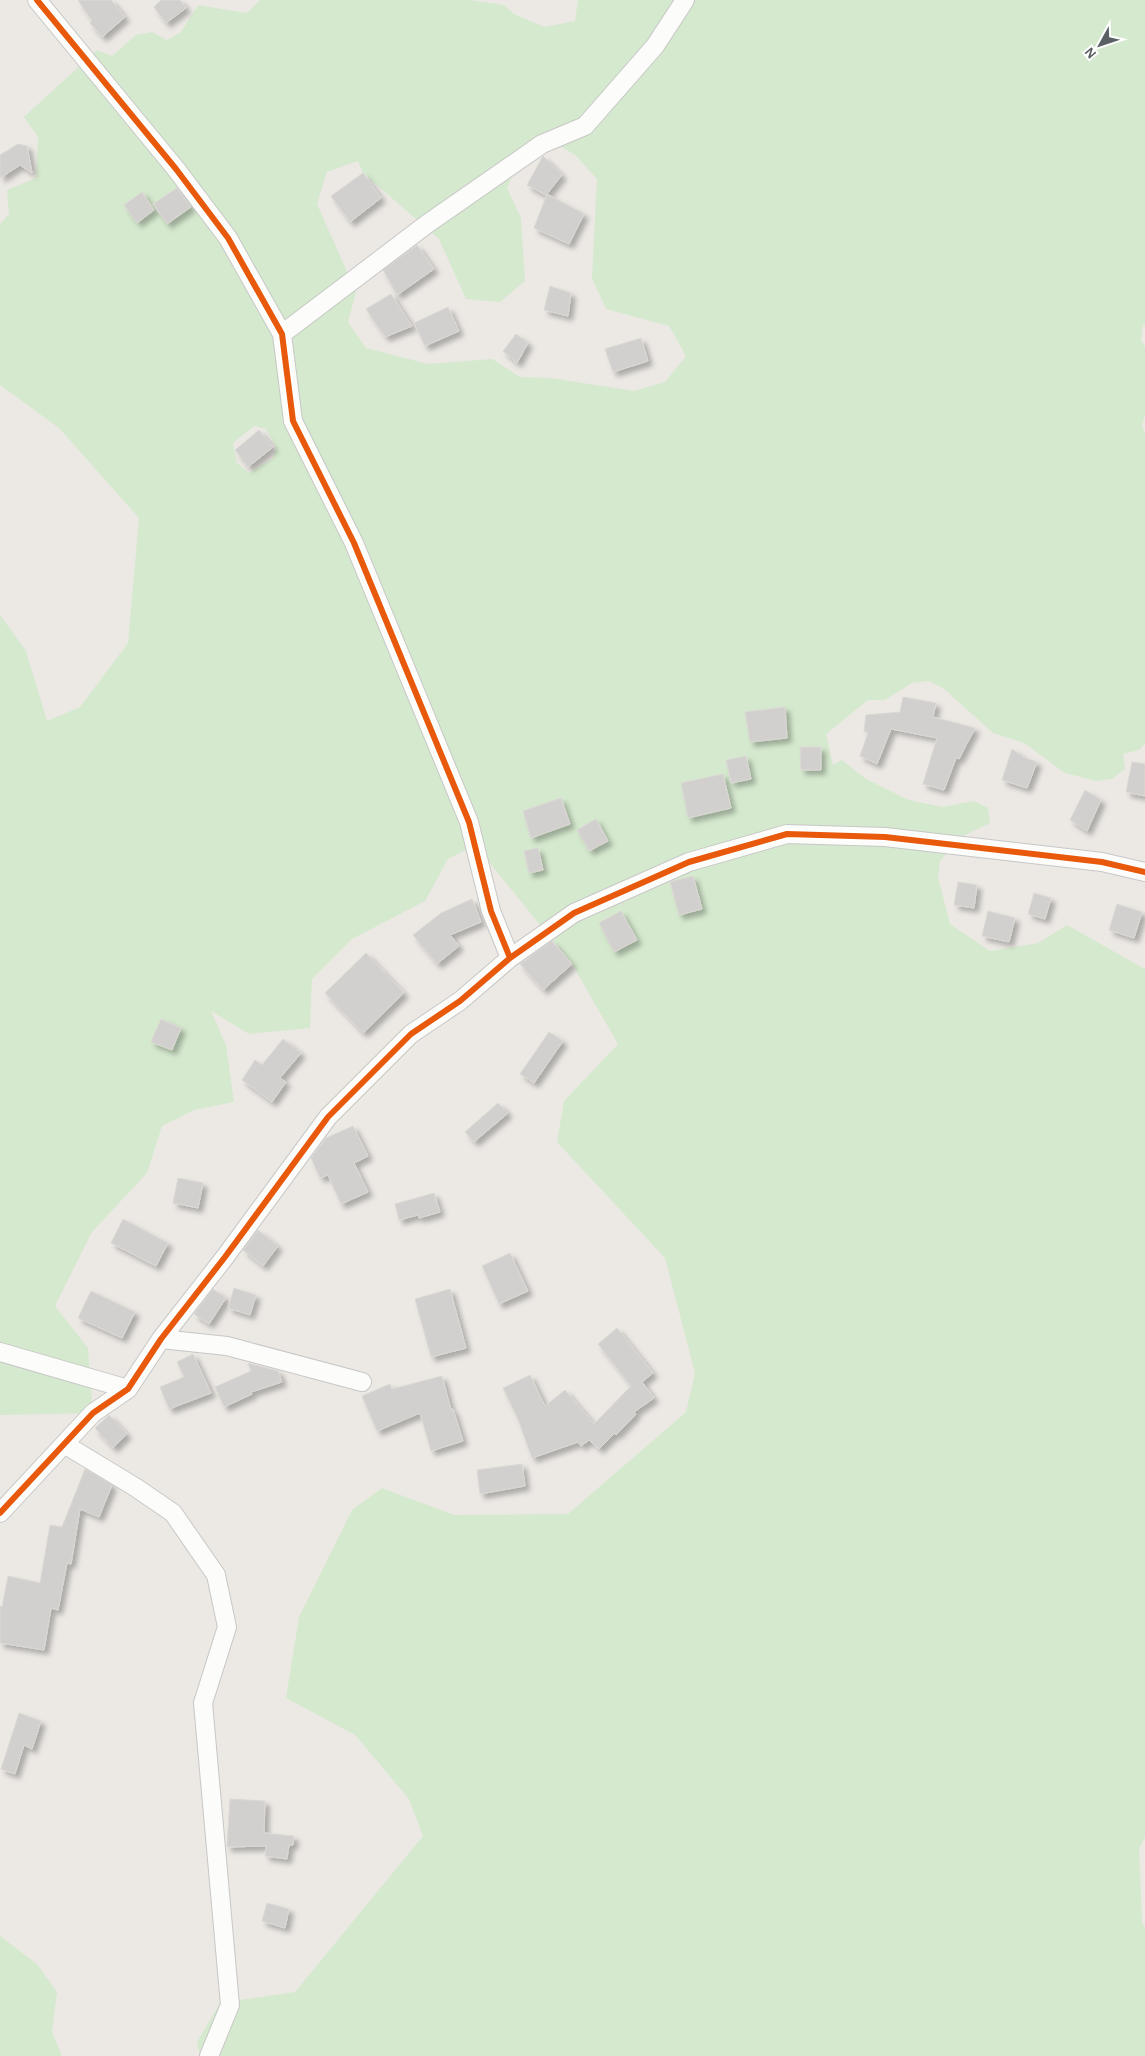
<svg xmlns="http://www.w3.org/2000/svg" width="1145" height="2056" font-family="'Alegreya Sans',sans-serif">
  <defs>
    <filter id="shadow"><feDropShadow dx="4.5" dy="4.5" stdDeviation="2.5" flood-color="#0004"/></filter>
  </defs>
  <rect width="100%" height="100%" fill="#ece9e5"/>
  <!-- green -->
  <path fill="#d5e9ce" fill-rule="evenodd" d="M260 0H470L504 5 514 14 544 27 575 21 578 0H1145V324L1143 325 1141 340 1145 347V416L1142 425 1145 434V744L1139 750 1123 754 1125 769 1112 779 1096 781 1065 773 1024 743 993 733 943 688 928 681 912 683 885 700H868L826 734 833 765 842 760 866 779 909 800 942 807 974 801 988 808 990 823 961 837 940 861 938 877 950 924 990 951 1038 943 1067 925 1145 969V1837L1139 1848 1142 1923 1145 1927V2056H200L197 2042 220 2003 295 1992 423 1836 409 1799 355 1735 286 1698 299 1617 352 1510 382 1488 454 1515 568 1514 686 1412 695 1373 665 1258 557 1142 564 1101 618 1044 572 964 475 845 448 859 425 901 352 939 312 979 310 1028 249 1034 211 1011 226 1045 234 1102 194 1110 162 1126 147 1173 92 1232 55 1306 88 1348 93 1413 0 1415V615L26 651 47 721 80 707 128 643 139 518 59 428 0 385V224L9 214 7 190 36 178 38 137 24 117 97 50 112 56 136 35 152 32 167 40 181 32 198 5 247 13ZM546 137 575 155 597 179 592 278 606 309 669 326 686 356 665 382 634 391 551 378 520 377 492 359 428 364 366 348 348 322 356 292 317 204 327 172 358 161 363 173 439 239 466 299 500 302 525 281 521 218 507 188 519 159ZM254 426 266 429 276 447 273 458 249 473 237 463 233 443Z
    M0 1936 37 1964 57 1992 52 2032 62 2056H0Z"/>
  <!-- building -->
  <path fill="#d2d0ce" stroke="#dcd8d4" filter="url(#shadow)" d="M78 0H111L125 17 102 37 90 23 92 21Z
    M161 0H180L186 8 166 23 154 7Z
    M18 144 27 146 32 173 20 165 0 178V155Z
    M543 156 562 175 546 195 527 185Z
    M363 173 381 198 350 222 331 196Z
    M177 188 191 207 167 224 153 204Z
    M142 192 154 210 137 223 124 205Z
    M547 194 584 214 569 244 534 228Z
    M417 245 434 269 397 295 383 270Z
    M550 286 571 293 568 316 544 310Z
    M391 294 412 326 385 337 366 309Z
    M448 307 459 331 425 346 414 323Z
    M516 334 528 343 517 363 503 351Z
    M641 338 648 361 613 372 605 349Z
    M259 430 273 447 248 467 235 450Z
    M903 697 936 703 933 717 975 728 959 759 956 758 944 790 923 784 937 738 891 729 877 764 860 756 868 733 864 731 866 715 900 712Z
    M785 707 787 738 750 742 745 712Z
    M800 747H821V770H801Z
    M1012 749 1025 758 1037 762 1027 788 1002 780Z
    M746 756 751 779 731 783 726 760Z
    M1132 762 1145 764V796L1126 792Z
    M723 774 731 808 688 818 681 783Z
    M1085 790 1101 800 1087 831 1070 820Z
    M561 798 570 824 531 838 523 811Z
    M596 819 608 841 589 851 577 830Z
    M538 848 543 870 529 873 524 851Z
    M693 876 702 909 679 915 670 882Z
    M958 882 977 885 974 908 954 905Z
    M1034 893 1051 898 1045 919 1028 914Z
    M472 899 481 922 450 935 459 946 437 964 413 935 441 913Z
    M1117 904 1142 912 1134 938 1109 930Z
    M621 911 637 940 614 952 599 923Z
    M988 911 1015 918 1009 942 982 936Z
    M552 941 572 964 543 990 520 964Z
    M366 953 404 993 363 1033 325 993Z
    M161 1019 181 1028 172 1050 151 1042Z
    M549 1032 563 1041 534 1083 520 1074Z
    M283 1039 301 1053 280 1078 286 1082 272 1102 242 1080 255 1060 262 1065Z
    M498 1103 508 1113 474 1142 465 1132Z
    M353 1126 368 1156 354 1163 368 1192 341 1204 328 1175 320 1178 311 1158 326 1138Z
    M178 1178 203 1183 198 1208 173 1203Z
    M434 1193 440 1212 419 1218 418 1215 399 1220 395 1204Z
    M123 1219 168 1243 156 1266 111 1243Z
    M258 1230 278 1246 263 1266 243 1250Z
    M510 1253 528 1291 499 1304 482 1266Z
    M234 1288 256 1295 250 1315 228 1308Z
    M213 1289 226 1298 209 1324 194 1314Z
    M450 1289 466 1348 431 1357 415 1299Z
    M91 1291 135 1312 122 1338 78 1318Z
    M617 1328 653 1373 642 1382 654 1398 634 1412 636 1414 616 1435 615 1433 599 1449 589 1440 581 1446 578 1442 532 1458 518 1419 503 1388 530 1375 545 1406 565 1390 594 1424 631 1386 598 1344Z
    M193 1354 211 1393 169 1409 160 1387 184 1377 177 1362Z
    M248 1363 278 1371 282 1382 251 1392 252 1394 224 1407 215 1387 251 1371Z
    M442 1376 451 1410 453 1409 463 1441 431 1451 420 1413 377 1431 362 1396 390 1384 392 1389Z
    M109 1415 127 1434 113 1448 95 1428Z
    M522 1464 525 1486 480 1494 477 1470Z
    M85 1469 112 1485 99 1517 80 1509 71 1564 67 1563 58 1610 51 1608 44 1650 0 1643V1606L2 1607 8 1576 40 1583 50 1525 62 1527Z
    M19 1713 41 1721 32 1749 24 1745 15 1774 1 1769Z
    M230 1799 265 1801 264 1833 294 1836 293 1845H289L287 1859 265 1856 266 1846 227 1847Z
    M267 1903 289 1909 285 1928 262 1921Z"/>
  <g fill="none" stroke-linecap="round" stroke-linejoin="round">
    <!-- street casing -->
    <g stroke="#c7c7c6" stroke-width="20">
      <path id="street" d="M37 0 176 169 228 238 282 334 293 421 354 543 469 822 491 911 510 958
        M282 334 427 224 542 144 585 126 655 46 685 0
        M161 1339 227 1346 362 1382
        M0 1352 128 1389
        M64 1444 135 1487 173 1513 216 1575 227 1627 203 1703 230 2005 209 2056
        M0 1513 93 1413 128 1389 161 1339 225 1257 328 1117 411 1034 460 1001 510 958 574 913 689 862 787 834 885 837 1102 862 1145 872"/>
    </g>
    <!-- street -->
    <use href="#street" stroke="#fcfcfb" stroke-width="18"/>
    <!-- cycleway casing -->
    <g stroke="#fff" stroke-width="9">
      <path id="cycleway" d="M37 0 176 169 228 238 282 334 293 421 354 543 469 822 491 911 510 958
        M0 1513 93 1413 128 1389 161 1339 225 1257 328 1117 411 1034 460 1001 510 958 574 913 689 862 787 834 885 837 1102 862 1145 872"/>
    </g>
    <!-- cycleway -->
    <use href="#cycleway" stroke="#e8590c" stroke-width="6"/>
  </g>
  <!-- north arrow -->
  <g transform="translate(1100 45) rotate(230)" stroke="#ffffff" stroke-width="4" paint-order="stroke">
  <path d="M0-4L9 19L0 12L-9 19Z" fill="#5a6064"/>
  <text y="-8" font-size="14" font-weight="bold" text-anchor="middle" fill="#5a6064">N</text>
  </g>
</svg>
